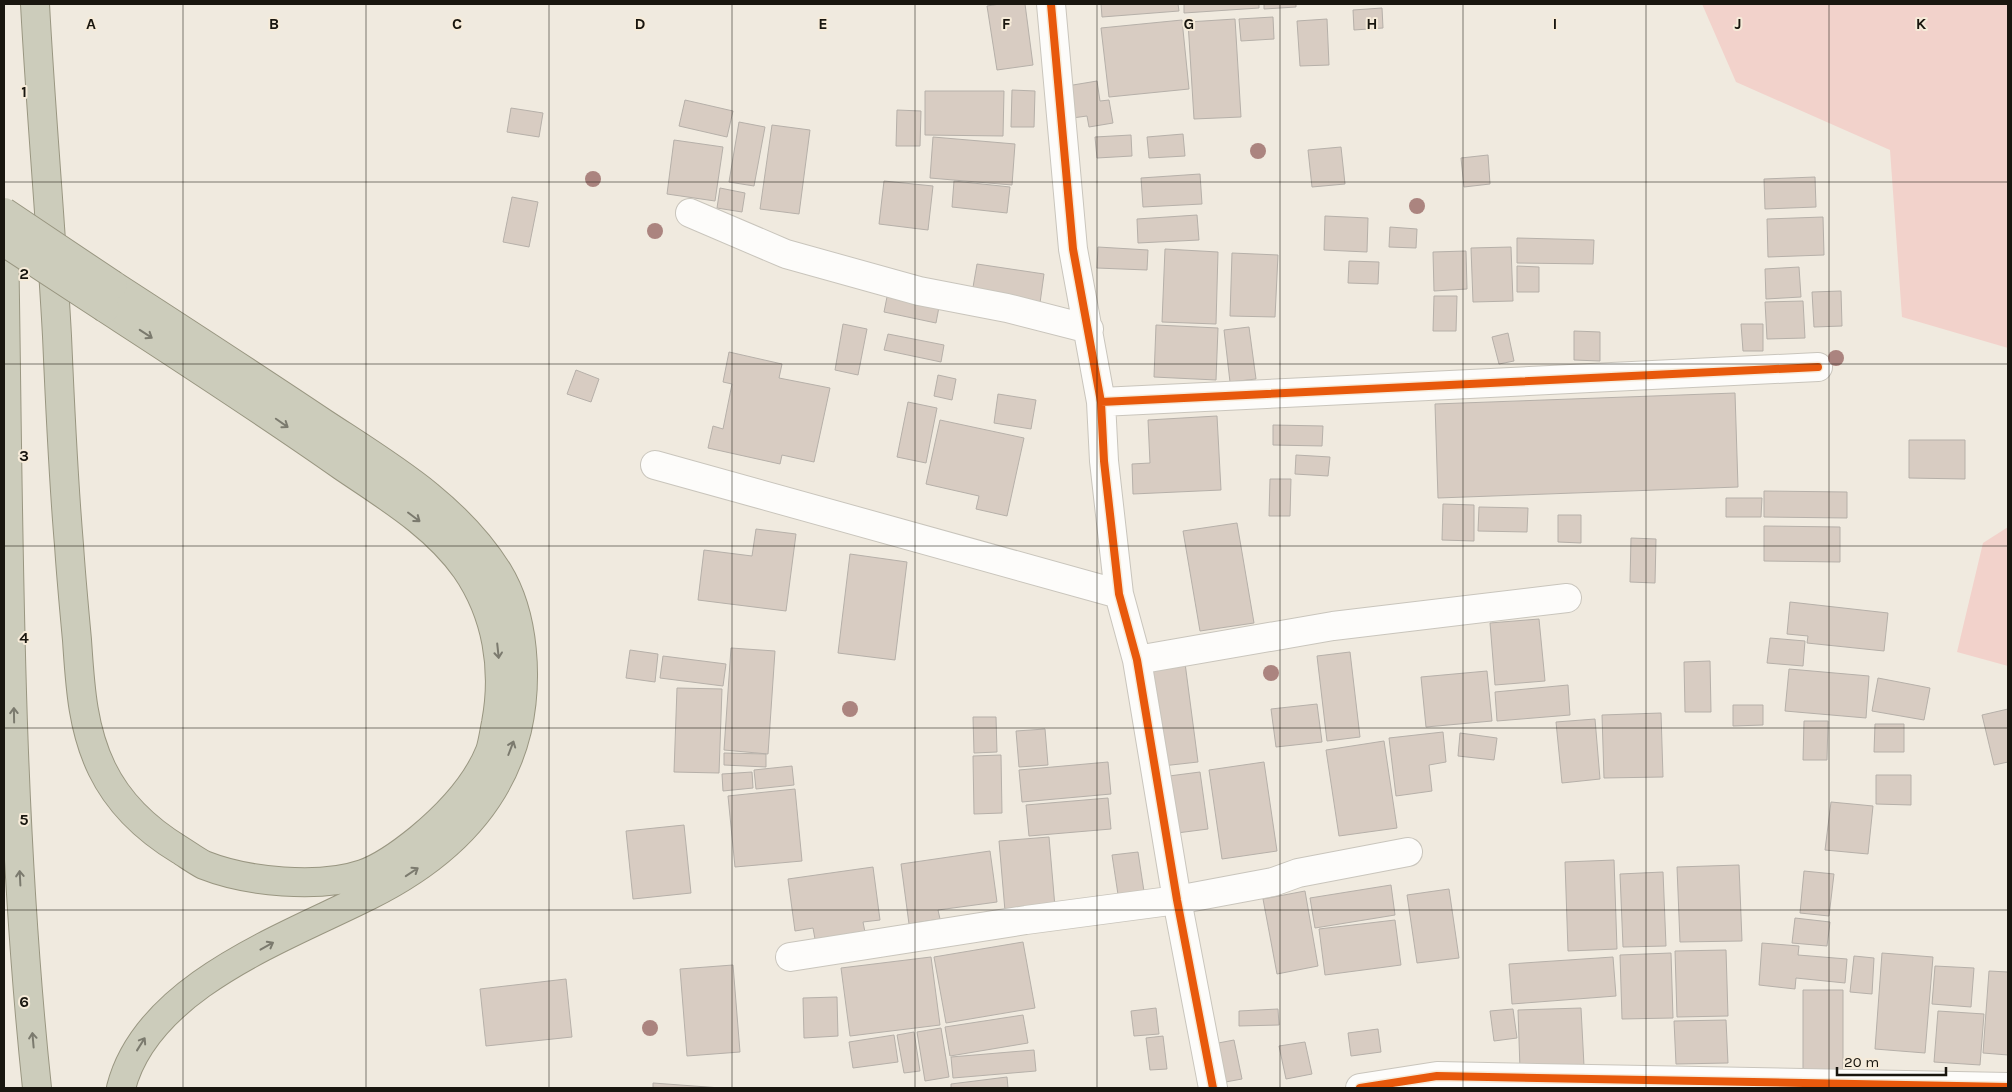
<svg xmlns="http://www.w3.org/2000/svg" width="2012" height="1092" font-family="Karla,sans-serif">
  <rect width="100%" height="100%" fill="#f0eadf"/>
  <!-- green -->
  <path fill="#f2d2cb" d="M1702 4H2008V348L1902 317 1890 150 1736 82Z
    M2008 527V666L1957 652 1983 543Z"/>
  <!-- building -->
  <path fill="#d8ccc2" stroke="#b6b0a9" d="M1000 4H1025L1033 65 997 70 987 6Z
    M1101 4H1178L1179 11 1102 17Z
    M1184 4H1259V8L1184 13Z
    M1264 4H1296V7L1264 9Z
    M1382 8 1383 28 1354 30 1353 10Z
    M1273 17 1274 39 1241 41 1239 19Z
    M1235 19 1241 117 1194 119 1188 22Z
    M1327 19 1329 65 1300 66 1297 21Z
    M1182 20 1189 89 1109 97 1101 28Z
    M1097 81 1100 101 1109 100 1113 123 1089 127 1087 116 1072 118 1067 86Z
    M1012 90 1035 91 1034 127H1011Z
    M925 91H1004L1003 136 925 135Z
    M685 100 733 111 727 137 679 126Z
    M511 108 543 113 539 137 507 132Z
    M897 110 921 111 920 146H896Z
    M739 122 765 127 754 186 729 182Z
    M772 125 810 130 799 214 760 209Z
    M1183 134 1185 156 1149 158 1147 137Z
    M1131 135 1132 156 1097 158 1095 137Z
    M933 137 1015 144 1012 185 930 178Z
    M674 140 723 147 715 201 667 194Z
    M1341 147 1345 184 1312 187 1308 150Z
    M1488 155 1490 184 1464 187 1461 158Z
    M1200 174 1202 204 1143 207 1141 178Z
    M1815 177 1816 207 1765 209 1764 179Z
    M884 181 933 186 928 230 879 224Z
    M954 181 1010 187 1007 213 952 207Z
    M720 188 745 193 742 212 717 208Z
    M512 197 538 202 529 247 503 242Z
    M1197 215 1199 240 1138 243 1137 219Z
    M1325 216 1368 218 1367 252 1324 250Z
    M1823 217 1824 255 1768 257 1767 219Z
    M1390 227 1417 229 1416 248 1389 247Z
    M1517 238 1594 240 1593 264 1517 263Z
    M1098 247 1148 250 1147 270 1097 268Z
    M1511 247 1513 301 1473 302 1471 248Z
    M1165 249 1218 252 1216 324 1162 322Z
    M1466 251 1467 289 1434 291 1433 252Z
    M1232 253 1278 255 1275 317 1230 316Z
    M1349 261 1379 262 1378 284 1348 283Z
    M977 264 1044 274 1040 303 972 293Z
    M1517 266 1539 267V292H1517Z
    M1799 267 1801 297 1766 299 1765 269Z
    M1841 291 1842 326 1814 327 1812 292Z
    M1434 296H1457L1456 331H1433Z
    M887 297 939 307 936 323 884 312Z
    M1803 301 1805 338 1767 339 1765 302Z
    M843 324 867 329 858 375 835 370Z
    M1741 324H1763V351H1743Z
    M1156 325 1218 328 1216 380 1154 377Z
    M1249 327 1256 379 1230 382 1224 330Z
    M1574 331 1600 332V361L1574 360Z
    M1508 333 1514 361 1499 364 1492 337Z
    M888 334 944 345 941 362 884 350Z
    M729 352 782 364 779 378 830 388 814 462 782 455 780 464 708 448 713 426 723 429 732 384 723 382Z
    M576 370 599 379 591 402 567 394Z
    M938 375 956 379 952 400 934 396Z
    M1735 393 1738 487 1438 498 1435 404Z
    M998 394 1036 400 1031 429 994 423Z
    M908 402 937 408 926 463 897 457Z
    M1217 416 1221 490 1133 494 1132 464 1150 463 1148 420Z
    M940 420 1024 438 1007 516 976 509 979 496 926 484Z
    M1273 425 1323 426 1322 446 1273 445Z
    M1909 440H1965V479L1909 478Z
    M1296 455 1330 457 1328 476 1295 474Z
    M1270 479H1291L1290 516H1269Z
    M1764 491 1847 492V518L1764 517Z
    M1726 498H1762L1761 517H1726Z
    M1443 504 1474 505V541L1442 540Z
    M1479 507 1528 508 1527 532 1478 531Z
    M1558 515H1581V543L1558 542Z
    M1237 523 1254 623 1200 631 1183 531Z
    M1764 526 1840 527V562L1764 561Z
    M756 529 796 534 786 611 698 600 704 550 752 556Z
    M1631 538 1656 539 1655 583 1630 582Z
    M850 554 907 562 895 660 838 653Z
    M1790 602 1888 613 1884 651 1807 643 1808 636 1787 634Z
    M1539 619 1545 681 1495 685 1490 623Z
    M1770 638 1805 641 1803 666 1767 663Z
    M731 648 775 651 768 754 724 750Z
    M630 650 658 654 655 682 626 678Z
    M1350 652 1360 737 1327 741 1317 656Z
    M663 656 726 664 723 686 660 678Z
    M1710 661 1711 712H1685L1684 662Z
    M1185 663 1198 762 1162 766 1148 668Z
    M1789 669 1869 676 1866 718 1785 711Z
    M1487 671 1492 721 1426 727 1421 677Z
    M1878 678 1930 688 1924 720 1872 711Z
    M1568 685 1570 715 1497 721 1495 692Z
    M677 688 722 689 719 773 674 772Z
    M1317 704 1322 742 1276 747 1271 709Z
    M1733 705H1763V725L1733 726Z
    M2008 709V762L1994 765 1982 715Z
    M1661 713 1663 777 1604 778 1602 715Z
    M973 717H996L997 752 974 753Z
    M1595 719 1600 779 1562 783 1556 722Z
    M1804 721H1828L1827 760H1803Z
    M1875 724H1904V752H1874Z
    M1045 729 1048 765 1019 767 1016 731Z
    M1443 732 1446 762 1429 765 1432 791 1396 796 1389 738Z
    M1460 733 1497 738 1494 760 1458 756Z
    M1384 741 1397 828 1339 836 1326 750Z
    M724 753 766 754V767L724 765Z
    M1001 755 1002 813 974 814 973 756Z
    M1108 762 1111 794 1022 802 1019 770Z
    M1264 762 1277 851 1222 859 1209 770Z
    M792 766 794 785 756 789 754 770Z
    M752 772 753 788 723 791 722 774Z
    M1200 772 1208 829 1177 833 1169 776Z
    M1876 775H1911V805L1876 804Z
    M795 789 802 861 735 867 728 796Z
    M1108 798 1111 829 1029 836 1026 805Z
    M1831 802 1873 806 1868 854 1825 850Z
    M684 825 691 893 633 899 626 831Z
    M1049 837 1055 907 1005 911 999 841Z
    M990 851 997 902 938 910 940 919 909 924 901 864Z
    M1138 852 1145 898 1119 901 1112 855Z
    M1614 860 1617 949 1568 951 1565 862Z
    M1739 865 1742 941 1680 942 1677 867Z
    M873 867 880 920 863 922 865 932 815 939 813 928 795 931 788 879Z
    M1804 871 1834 874 1829 916 1800 913Z
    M1663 872 1666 946 1623 947 1620 874Z
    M1391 885 1395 915 1315 928 1310 898Z
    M1449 889 1459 958 1417 963 1407 895Z
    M1305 891 1318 966 1277 974 1263 899Z
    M1795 918 1830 922 1827 946 1792 943Z
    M1395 920 1401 965 1325 975 1319 929Z
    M1023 942 1035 1008 946 1023 934 957Z
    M1762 943 1799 946 1798 955 1847 959 1845 983 1796 978 1795 989 1759 985Z
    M1726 950 1728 1016 1677 1017 1675 951Z
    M1671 953 1673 1018 1622 1019 1620 955Z
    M1882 953 1933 957 1925 1053 1875 1049Z
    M1854 956 1874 958 1872 994 1850 992Z
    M931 957 940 1025 850 1036 841 968Z
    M1613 957 1616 996 1512 1004 1509 964Z
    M733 965 740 1052 687 1056 680 969Z
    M1935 966 1974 968 1971 1007 1932 1004Z
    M1989 971 2008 972V1055L1983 1053Z
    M566 979 572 1037 486 1046 480 989Z
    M1803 990H1843V1071H1803Z
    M837 997 838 1036 804 1038 803 998Z
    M1156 1008 1159 1034 1134 1036 1131 1011Z
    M1581 1008 1584 1066 1520 1069 1518 1010Z
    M1278 1009 1279 1025 1239 1026V1011Z
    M1513 1009 1517 1038 1494 1041 1490 1011Z
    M1938 1011 1984 1014 1980 1065 1934 1062Z
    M1023 1015 1028 1043 950 1056 945 1027Z
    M1726 1020 1728 1063 1676 1064 1674 1021Z
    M941 1028 949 1077 925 1081 917 1032Z
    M1378 1029 1381 1052 1351 1056 1348 1033Z
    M914 1032 920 1071 904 1073 897 1035Z
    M894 1035 898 1062 853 1068 849 1042Z
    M1163 1036 1167 1069 1150 1070 1146 1038Z
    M1234 1040 1242 1079 1220 1083 1213 1044Z
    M1305 1042 1312 1074 1286 1079 1279 1046Z
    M1034 1050 1036 1071 953 1078 951 1057Z
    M1007 1077 1008 1088H951V1084Z
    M653 1083 721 1088H653Z"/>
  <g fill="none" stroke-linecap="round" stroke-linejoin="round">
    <!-- street casing -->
    <g stroke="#c9c5bc" stroke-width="30">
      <path id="street" d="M1051 4 1073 249 1101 402 1104 461 1119 594 1137 660 1177 900 1213 1088
        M690 213 786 254 919 291 1007 308 1089 329
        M1101 402 1818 367
        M655 465 1119 594
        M1137 660 1333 626 1567 598
        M790 957 1026 920 1177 900 1273 882 1298 873 1408 852
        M1360 1088 1437 1076 2008 1087"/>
    </g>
    <!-- highway casing -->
    <g stroke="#999681" stroke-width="30">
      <path id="highway" d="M35 4C41 115 51 225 57 336 60 406 63 475 69 545 71 576 74 608 77 640 80 684 82 728 102 769 119 804 147 830 180 850 188 855 196 861 204 865 247 882 319 889 363 874 383 867 403 852 419 839 448 815 476 786 490 751 493 742 494 732 496 723 506 669 497 614 466 569 435 525 386 496 342 466 264 411 185 360 105 308
        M4 237C9 521 7 806 37 1088
        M113 285C184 331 255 377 325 424 389 466 456 505 498 572 525 616 528 681 517 730 498 809 440 860 370 895 285 938 147 986 121 1088"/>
    </g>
    <!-- street -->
    <use href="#street" stroke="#fdfcfa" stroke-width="28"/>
    <!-- highway -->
    <use href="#highway" stroke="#ccb" stroke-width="28"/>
    <!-- highway-bridge casing -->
    <g stroke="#999681" stroke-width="30" stroke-linecap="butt">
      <path id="highway-bridge" d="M4 212 113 285
        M4 242 105 308"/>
    </g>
    <!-- highway-bridge -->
    <use href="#highway-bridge" stroke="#ccb" stroke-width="28"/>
    <!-- cycleway casing -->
    <g stroke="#f6ebd9" stroke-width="11">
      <path id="cycleway" d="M1051 4 1073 249 1101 402 1104 461 1119 594 1137 660 1177 900 1213 1088
        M1101 402 1818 367
        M1360 1088 1437 1076 2008 1087"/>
    </g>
    <!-- cycleway -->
    <use href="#cycleway" stroke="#e8590c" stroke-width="8"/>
  </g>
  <!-- trees -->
  <g fill="#ab847f">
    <circle cx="1258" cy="151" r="8"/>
    <circle cx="593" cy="179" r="8"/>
    <circle cx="1417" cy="206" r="8"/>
    <circle cx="655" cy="231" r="8"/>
    <circle cx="1836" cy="358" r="8"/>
    <circle cx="1271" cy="673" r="8"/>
    <circle cx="850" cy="709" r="8"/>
    <circle cx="650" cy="1028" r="8"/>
  </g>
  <!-- one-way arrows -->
  <defs><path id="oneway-shaft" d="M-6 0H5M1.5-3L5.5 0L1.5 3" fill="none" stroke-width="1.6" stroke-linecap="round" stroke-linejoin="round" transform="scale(1.25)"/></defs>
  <g stroke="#7b7a6e">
    <use href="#oneway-shaft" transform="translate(146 334) rotate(33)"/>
    <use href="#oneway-shaft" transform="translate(282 423) rotate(35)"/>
    <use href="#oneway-shaft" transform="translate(414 517) rotate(37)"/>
    <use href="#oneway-shaft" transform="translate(498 651) rotate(84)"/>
    <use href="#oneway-shaft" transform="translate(14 715) rotate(-91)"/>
    <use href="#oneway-shaft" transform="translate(511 748) rotate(-69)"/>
    <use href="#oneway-shaft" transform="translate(412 872) rotate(-34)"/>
    <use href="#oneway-shaft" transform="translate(20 878) rotate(-93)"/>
    <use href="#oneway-shaft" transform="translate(267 946) rotate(-29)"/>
    <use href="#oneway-shaft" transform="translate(33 1040) rotate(-95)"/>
    <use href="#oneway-shaft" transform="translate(141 1044) rotate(-58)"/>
  </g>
  <!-- grid -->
  <path fill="none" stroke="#19160f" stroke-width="1" stroke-opacity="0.55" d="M183 4V1088M366 4V1088M549 4V1088M732 4V1088M915 4V1088M1097 4V1088M1280 4V1088M1463 4V1088M1646 4V1088M1829 4V1088M4 182H2008M4 364H2008M4 546H2008M4 728H2008M4 910H2008"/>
  <g font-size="16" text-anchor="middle" font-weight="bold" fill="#19160f" stroke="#f6ebd9" stroke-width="4" stroke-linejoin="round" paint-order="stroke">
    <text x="91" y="29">A</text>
    <text x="274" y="29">B</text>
    <text x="457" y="29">C</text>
    <text x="640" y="29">D</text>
    <text x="823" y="29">E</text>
    <text x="1006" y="29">F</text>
    <text x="1189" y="29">G</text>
    <text x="1372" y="29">H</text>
    <text x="1555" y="29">I</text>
    <text x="1738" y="29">J</text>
    <text x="1921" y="29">K</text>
    <text x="24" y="97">1</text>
    <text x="24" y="279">2</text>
    <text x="24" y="461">3</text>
    <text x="24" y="643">4</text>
    <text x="24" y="825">5</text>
    <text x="24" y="1007">6</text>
  </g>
  <!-- border -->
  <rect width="2012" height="1092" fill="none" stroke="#19160f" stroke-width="10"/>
  <!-- scale -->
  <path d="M1837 1067v8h109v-8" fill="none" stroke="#19160f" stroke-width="2.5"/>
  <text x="1844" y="1067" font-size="15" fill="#19160f" stroke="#f6ebd9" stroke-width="4" paint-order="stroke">20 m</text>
</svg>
